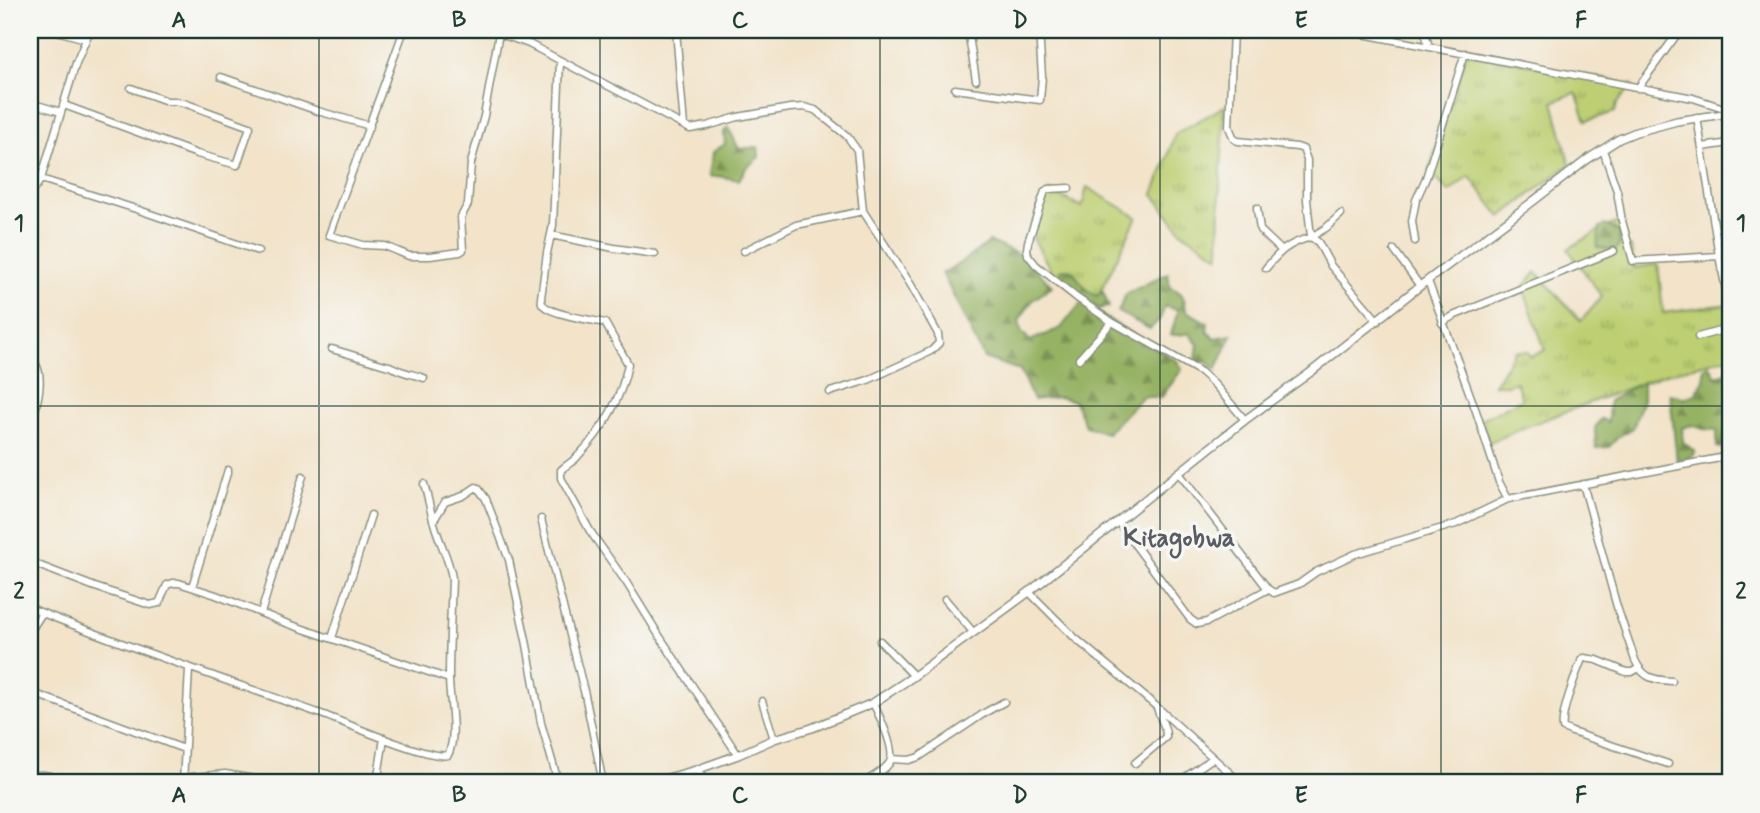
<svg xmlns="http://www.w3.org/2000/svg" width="1760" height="813" font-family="Mynerve,sans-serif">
  <defs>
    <pattern id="grass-tufts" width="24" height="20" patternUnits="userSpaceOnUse" patternTransform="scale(1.75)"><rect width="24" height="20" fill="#bdcf72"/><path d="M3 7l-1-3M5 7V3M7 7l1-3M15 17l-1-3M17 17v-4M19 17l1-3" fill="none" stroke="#99a95e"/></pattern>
    <pattern id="forest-firs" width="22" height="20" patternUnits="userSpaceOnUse" patternTransform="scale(1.75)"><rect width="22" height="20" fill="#96b264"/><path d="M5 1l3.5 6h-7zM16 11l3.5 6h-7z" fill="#7a9253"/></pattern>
  </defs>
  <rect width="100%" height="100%" fill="#f6f6f2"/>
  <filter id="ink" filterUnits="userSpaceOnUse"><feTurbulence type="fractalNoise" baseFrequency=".0143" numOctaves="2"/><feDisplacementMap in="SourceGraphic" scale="14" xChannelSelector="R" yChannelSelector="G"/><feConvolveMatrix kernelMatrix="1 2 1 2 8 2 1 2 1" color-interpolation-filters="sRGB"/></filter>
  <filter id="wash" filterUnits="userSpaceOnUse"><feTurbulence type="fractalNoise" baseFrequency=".00686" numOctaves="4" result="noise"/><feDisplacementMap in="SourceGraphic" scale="28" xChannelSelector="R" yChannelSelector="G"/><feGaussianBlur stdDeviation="1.57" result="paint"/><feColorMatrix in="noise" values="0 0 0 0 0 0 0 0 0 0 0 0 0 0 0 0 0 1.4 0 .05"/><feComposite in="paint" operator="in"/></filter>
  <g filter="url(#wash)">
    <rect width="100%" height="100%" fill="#f2e3c9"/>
    <!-- grass -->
    <path fill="url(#grass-tufts)" stroke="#6e8653" stroke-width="2" d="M1467 52 1633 85 1617 103 1615 112 1586 121 1576 92 1553 102 1570 164 1501 217 1469 176 1449 192 1429 171Z
      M1225 106 1220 186 1219 256 1182 232 1153 194 1165 165 1175 134Z
      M1087 187 1137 217 1094 305 1053 274 1032 236 1049 191 1082 207Z
      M1621 222 1626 247H1631L1634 268 1658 264 1663 313 1728 304 1730 316V357L1668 373 1525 427 1489 443 1481 419 1522 399 1516 382 1507 385H1494L1515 351H1527L1531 357 1545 350 1523 288 1536 272 1581 321 1602 297 1568 249 1601 229 1620 232 1608 226Z"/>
    <!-- forest -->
    <path fill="url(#forest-firs)" stroke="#5a784c" stroke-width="2" d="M728 127 739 149 758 147 759 157 746 168 739 180 717 176 711 177 709 174 713 152 725 144 724 132Z
      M1605 225 1620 232 1619 246 1614 251 1597 247 1600 227Z
      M990 242 1021 255 1052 286 1033 300 1019 320 1021 331 1030 341 1061 328 1081 303 1177 361 1182 369 1161 398 1143 396 1107 433 1085 426 1075 401 1058 397 1033 400 1020 370 984 358 942 273 954 267Z
      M1061 269H1070C1081 280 1081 287 1096 296L1103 292 1109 307 1098 309 1057 276Z
      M1168 273 1170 288C1183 291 1185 299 1186 311L1208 323 1207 331 1214 338 1232 335 1216 370 1205 361 1200 364 1196 361 1198 344 1188 333 1180 335H1171L1178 310 1165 306 1160 319 1150 329 1118 312 1126 294Z
      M1709 365 1716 376 1730 372V429L1724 432 1723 445 1721 448 1717 447V430L1704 429 1692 425 1682 428 1683 442 1695 452 1691 457 1677 461 1670 394 1684 398 1696 394 1704 380V368Z
      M1643 382V399L1633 428 1618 437 1609 447 1596 448 1595 428 1601 419 1608 422 1609 401 1629 389Z"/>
  </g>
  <g filter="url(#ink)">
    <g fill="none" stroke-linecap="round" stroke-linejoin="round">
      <!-- minor casing -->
      <g stroke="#88907e" stroke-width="9">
        <path id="minor" d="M53 30 86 39
          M404 30 329 235 363 245 385 246 409 256H430L460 252 463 250 461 217 468 204 471 163 484 116 499 33
          M489 30 529 44 690 129 707 126 738 117 790 108 804 107 815 110 847 136 857 150 863 211 796 225 744 251
          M676 30 684 126
          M968 30 976 80
          M1233 30 1229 127 1234 139 1238 141 1297 147 1303 149 1307 160V200L1311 237 1326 228 1341 214
          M1342 30 1693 98 1730 110
          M1424 30 1429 46
          M560 61 553 225 547 253 541 298C542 304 541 304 547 308 557 315 591 320 605 323L628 364C621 400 604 429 578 456 573 462 566 465 561 470V478L590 531 626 582 660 637 738 755
          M221 77 318 111 370 126
          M1638 88 1680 30
          M955 89 1040 100 1042 77 1039 30
          M30 103 61 112
          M64 105 197 154 237 165 250 127 187 104 175 101H167L131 88
          M1697 117 1719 256 1730 308
          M1702 147 1730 143
          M1603 150 1617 191 1622 221 1633 261 1719 256
          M41 179 76 63 90 30
          M1069 188 1049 189 1045 191 1028 242 1027 249 1028 255 1036 265 1077 298 1112 322 1201 372 1215 385 1245 420
          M30 189 35 188 41 179 136 209 258 251
          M1257 208 1260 230 1281 250
          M551 235 614 248 655 254
          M1415 241 1412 221 1416 200 1426 178 1465 53
          M1394 250 1420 286
          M1266 268C1281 250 1288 244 1311 237L1318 242 1331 266 1378 321
          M1428 281 1476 411 1499 482 1508 499 1730 456
          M1442 323 1453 316 1614 251
          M1698 337 1730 328
          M332 349 385 365C392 366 395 369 401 371 409 374 416 375 424 378
          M30 358C49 371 35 410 30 429
          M1079 359 1112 322
          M830 392 868 380 931 351 939 343 938 334 911 285 863 211
          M1179 473 1268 589
          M1583 484 1617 607 1635 660C1643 678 1653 680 1672 681
          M541 519 585 695 603 783
          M434 520 445 502 463 496 476 487 478 488 486 499 509 560 527 645 541 723 555 771 557 783
          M1118 522 1190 619 1197 624 1207 622 1268 589 1274 593 1299 584 1316 572 1355 554 1456 524 1508 499
          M30 562 95 587 150 605 159 603 167 585 173 583H179L216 595 283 622 449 679
          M192 587 228 470
          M1029 592 1075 638 1157 707 1241 783
          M945 599 973 632
          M30 608C126 647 224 679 321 714 344 722 429 760 448 755 458 735 449 700 449 678 449 645 451 611 452 578 449 558 439 542 434 523 430 510 428 497 424 484
          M261 613 303 476
          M30 632 42 613
          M332 638 371 515
          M880 641 914 676
          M1639 668 1632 672H1626L1597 660 1584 658 1582 659C1576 674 1560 713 1563 728L1572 732 1668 764
          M30 692 184 749
          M762 701 774 739
          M891 759 909 760 919 757 986 712 1004 702
          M1135 763 1166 737C1167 727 1159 718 1157 707
          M696 770 708 783
          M30 777C43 771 56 778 68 783
          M183 778 225 774 279 783
          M183 783 189 669
          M377 783 384 738
          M863 783C871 778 885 771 890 762 896 750 879 715 873 703
          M1187 783 1185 780 1187 776 1213 758"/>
      </g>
      <!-- tertiary casing -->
      <g stroke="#88907e" stroke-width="10">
        <path id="tertiary" d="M650 783 696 770 738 755 774 739 812 728 873 703 914 676 1029 592 1245 420 1311 372 1420 286 1506 222 1588 159 1619 139 1636 132 1677 121 1730 113"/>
      </g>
      <!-- minor -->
      <use href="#minor" stroke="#fff" stroke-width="6"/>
      <!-- tertiary -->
      <use href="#tertiary" stroke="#fff" stroke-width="7"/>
    </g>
  </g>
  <!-- grid -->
  <path fill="none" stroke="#1f3d34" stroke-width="2" stroke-opacity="0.55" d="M319 30V783M600 30V783M880 30V783M1160 30V783M1441 30V783M30 406H1730"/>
  <g text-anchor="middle" stroke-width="7" stroke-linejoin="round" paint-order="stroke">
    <!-- quarter labels -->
    <g font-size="26" font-weight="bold" fill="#595c62" stroke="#f6f6f2">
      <text x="1179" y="546">Kitagobwa</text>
    </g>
  </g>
  <!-- margin -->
  <rect width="1760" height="813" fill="none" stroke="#f6f6f2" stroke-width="77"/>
  <rect x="38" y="38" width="1684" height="736" fill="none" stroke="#1f3d34" stroke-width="2.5"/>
  <g font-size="23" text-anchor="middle" font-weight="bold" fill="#1f3d34">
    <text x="179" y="27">A</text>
    <text x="459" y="27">B</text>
    <text x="740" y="27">C</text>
    <text x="1020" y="27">D</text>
    <text x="1301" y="27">E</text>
    <text x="1581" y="27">F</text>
    <text x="19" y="230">1</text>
    <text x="1741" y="230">1</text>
    <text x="19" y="598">2</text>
    <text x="1741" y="598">2</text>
    <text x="179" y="802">A</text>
    <text x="459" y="802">B</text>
    <text x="740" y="802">C</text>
    <text x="1020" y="802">D</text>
    <text x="1301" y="802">E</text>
    <text x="1581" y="802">F</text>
  </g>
</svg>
